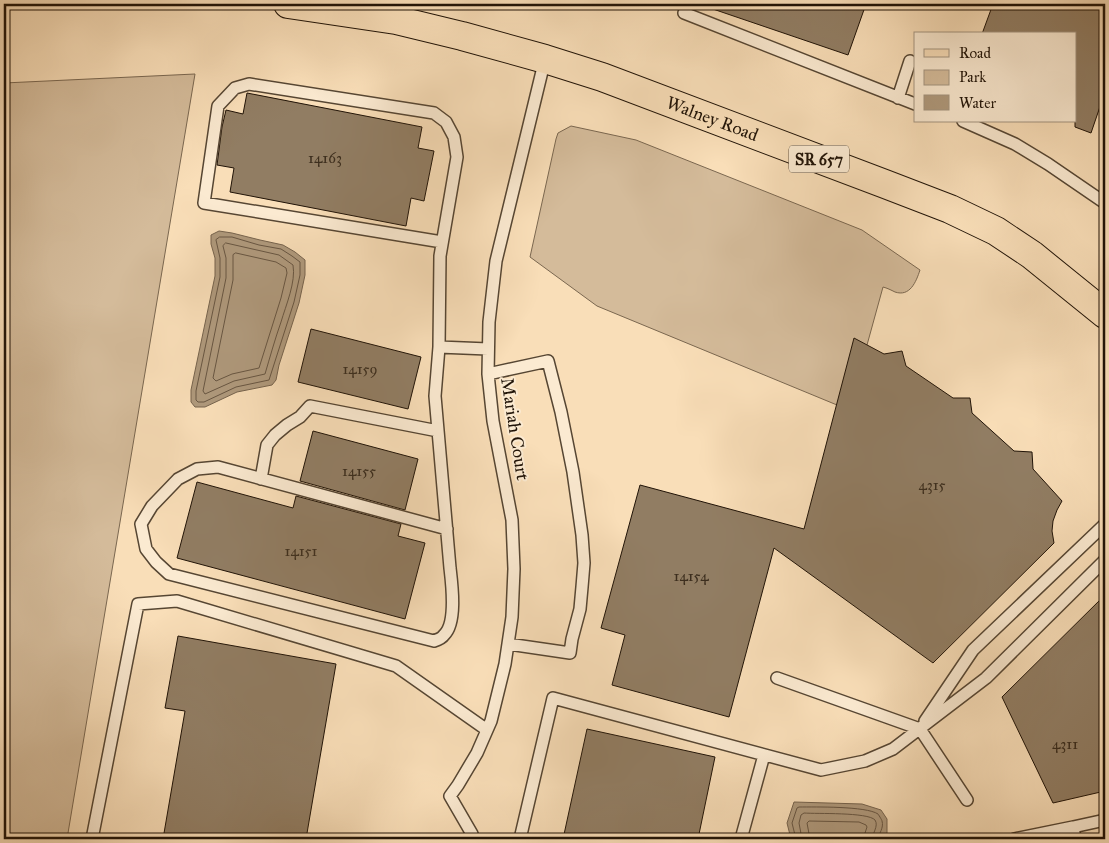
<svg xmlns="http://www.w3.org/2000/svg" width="1109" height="843" font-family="'IM FELL Great Primer',serif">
  <rect width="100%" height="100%" fill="#f9deb8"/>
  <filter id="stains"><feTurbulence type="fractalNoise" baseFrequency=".004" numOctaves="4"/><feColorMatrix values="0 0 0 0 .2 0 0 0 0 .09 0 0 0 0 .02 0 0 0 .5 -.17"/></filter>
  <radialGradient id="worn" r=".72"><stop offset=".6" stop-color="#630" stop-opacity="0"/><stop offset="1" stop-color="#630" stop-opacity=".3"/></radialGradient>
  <!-- green -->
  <path fill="#d4bb9a" stroke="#7a6750" d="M195 74 67 839H4V83Z
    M571 126 636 140 862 230 920 270C916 282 910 297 895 292 891 290 887 288 883 287L867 345 837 405 597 306 530 257 556 139 558 133Z"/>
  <!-- water -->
  <path fill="#af997c" stroke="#76634d" d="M219 231 232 233 260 240 283 245 295 252 305 260V275L299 303 279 365 276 380 272 385 237 392 205 407H195L191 402V390L215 276V258L211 244V235Z
    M794 802 862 804 881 810 887 819V833L881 839H791L787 823Z"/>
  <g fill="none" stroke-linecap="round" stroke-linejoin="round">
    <!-- shore -->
    <path stroke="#685642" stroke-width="1" d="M220 237H232L259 245 281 249 292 256 300 262V275L294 302 269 380 236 387 204 402H198L196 400V391L220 277V258L216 240Z
      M226 243 279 255 293 265C296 282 286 305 281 322 275 339 270 357 265 374L234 381 205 394 203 391 226 278V258L223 246Z
      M236 253 276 262 286 268 287 273 281 298 259 368 232 374 216 381 213 378 233 280V255Z
      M796 839 792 823 797 808 799 807C815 807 866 806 878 814 878 814 882 820 882 821 884 828 879 833 878 839
      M802 839 799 823 801 815 804 813C816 814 868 812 875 820 879 826 872 834 872 839
      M810 839 807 823 809 821 859 822 866 825 867 827 865 833 864 839"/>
  </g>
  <!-- building -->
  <path fill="#917d63" stroke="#201307" d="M708 4H866L848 55 707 7Z
    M993 4H1105V92L1091 133 1075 127V34H982Z
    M247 93 422 127 418 148 434 151 424 201 411 198 406 226 230 192 234 168 217 165 222 127 226 110 243 114Z
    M311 329 421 357 408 409 298 382Z
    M854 338 884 354 902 351 906 366 953 398H970L972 413 1014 451 1032 452 1033 469 1062 501 1057 510 1053 521 1052 531 1054 543 933 663 774 548 729 717 612 685 625 635 601 628 640 485 804 529Z
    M313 431 418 459 405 510 300 481Z
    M197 482 293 508 296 496 401 524 398 536 425 543 405 619 177 558Z
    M1105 595V791L1053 803 1002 697Z
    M178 636 336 664 306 839H163L185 711 165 708Z
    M587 729 715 757 698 839H563Z"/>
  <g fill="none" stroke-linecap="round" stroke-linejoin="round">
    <!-- lane casing -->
    <g stroke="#564633" stroke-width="14">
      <path id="lane" d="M684 13 915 104
        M898 98 910 61
        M963 121 1015 144 1048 164 1105 203
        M442 242 204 203 218 106 235 88 249 84 434 113 446 122 454 137 457 157 440 256 439 347 435 396 450 568C452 585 457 623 444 635 442 638 437 640 434 641L169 574 156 562 146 549 141 524 152 506 178 479 197 469 218 467 447 529
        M439 347 488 349
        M488 374 548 361 561 412 573 472 582 535 584 563 582 587 580 609 572 639 570 653 508 644
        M261 479 267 445 275 435 287 425 300 417 310 406 438 431
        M777 678 920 729 967 800
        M925 721 973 650 1103 526 1105 525
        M1073 827 1105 820
        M92 839 138 604 177 601 396 666 487 730
        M471 839 472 834 450 796 458 785 477 753 491 721 505 664 512 617 514 569 512 520 493 421 488 374 489 322 496 261 545 59
        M520 839 553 698 821 770 865 761 893 749 986 678 1105 560
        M741 839 764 755
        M1014 839 1073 827 1075 839"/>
    </g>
    <!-- primary casing -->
    <g stroke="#201307" stroke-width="30">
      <g id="primary">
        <path id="s1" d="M288 4 396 20 462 36 545 59 602 77 885 184 950 209 996 231 1032 255 1105 314"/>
      </g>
    </g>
    <!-- lane -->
    <use href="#lane" stroke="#fbead1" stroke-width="11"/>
    <!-- primary -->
    <use href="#primary" stroke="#f9deb8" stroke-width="28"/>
  </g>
  <g text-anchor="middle" stroke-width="4" stroke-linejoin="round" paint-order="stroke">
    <!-- number labels -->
    <g font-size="15" fill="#3c2e1e">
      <text x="325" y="163">14163</text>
      <text x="360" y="374">14159</text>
      <text x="359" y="476">14155</text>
      <text x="932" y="490">4315</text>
      <text x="301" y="556">14151</text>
      <text x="691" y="581">14154</text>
      <text x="1065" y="749">4311</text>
    </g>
    <!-- shield labels -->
    <rect fill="#fbead1" stroke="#625444" stroke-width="1" x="789" y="145.5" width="60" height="27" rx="4"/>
    <g font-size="16" font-weight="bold" fill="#201307">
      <text x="819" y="165">SR 657</text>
    </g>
    <!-- street labels -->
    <g font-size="18" fill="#201307" stroke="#fbead1">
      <text dy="6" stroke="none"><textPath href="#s1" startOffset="441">Walney Road</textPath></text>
      <text transform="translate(515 429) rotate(81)" y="6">Mariah Court</text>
    </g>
  </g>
  <!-- margin -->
  <rect width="1109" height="843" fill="none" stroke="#f9deb8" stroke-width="20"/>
  <rect x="5" y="5" width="1099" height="833" fill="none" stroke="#201307" stroke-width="2.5"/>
  <rect x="10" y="10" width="1089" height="823" fill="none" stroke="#201307"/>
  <!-- legend -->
  <rect x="914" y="32" width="162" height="90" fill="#fbead1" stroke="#a39480"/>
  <rect x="924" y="49" width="25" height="8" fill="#f9deb8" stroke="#a39480"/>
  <text x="959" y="58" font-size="15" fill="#201307">Road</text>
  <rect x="924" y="70" width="25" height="15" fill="#d4bb9a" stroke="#a39480"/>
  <text x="959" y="82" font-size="15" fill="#201307">Park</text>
  <rect x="924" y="95" width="25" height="15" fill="#af997c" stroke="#a39480"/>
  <text x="959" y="108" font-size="15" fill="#201307">Water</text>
  <rect width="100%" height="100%" filter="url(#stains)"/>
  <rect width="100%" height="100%" fill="url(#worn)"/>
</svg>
